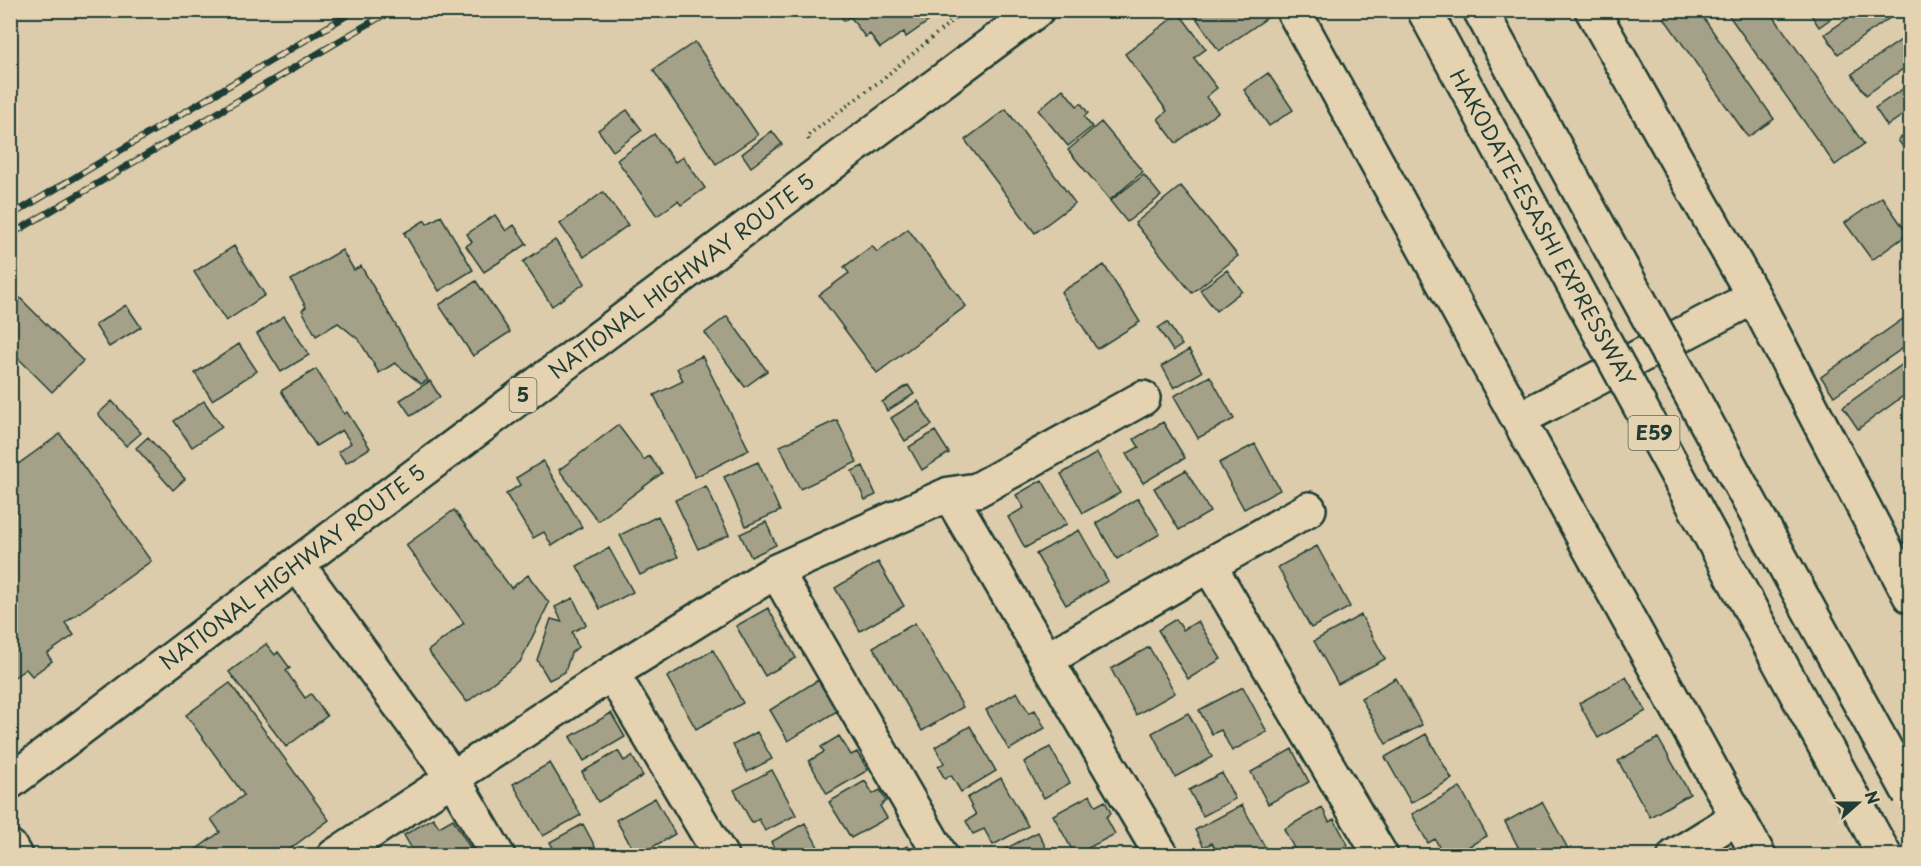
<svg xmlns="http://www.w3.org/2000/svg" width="1921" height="866" font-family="'Playpen Sans',sans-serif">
  <rect width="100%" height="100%" fill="#ddccab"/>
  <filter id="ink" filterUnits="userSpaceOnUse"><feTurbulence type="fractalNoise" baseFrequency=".0167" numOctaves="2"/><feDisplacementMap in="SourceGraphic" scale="12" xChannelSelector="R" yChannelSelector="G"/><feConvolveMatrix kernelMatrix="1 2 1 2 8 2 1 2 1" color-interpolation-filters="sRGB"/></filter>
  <g filter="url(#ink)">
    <!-- building -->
    <path fill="#a4a188" stroke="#1f3d34" stroke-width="1.5" d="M837 10H923L929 21 906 37 904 32 880 48 870 34 865 37 850 16 844 21Z
      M1195 10H1262L1267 18 1219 51 1192 12Z
      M1675 10H1698L1774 119 1748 137 1664 18Z
      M1725 10H1769L1864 144 1835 165Z
      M1808 10H1843L1819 27Z
      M1860 10H1901L1838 54 1825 34Z
      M1179 13 1206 49 1194 58 1217 88 1206 97 1218 112 1176 143 1158 119 1167 111 1125 54Z
      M1910 34V64L1866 95 1852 74Z
      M695 42 758 135 716 164 653 70Z
      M1268 73 1293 110 1269 126 1244 90Z
      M1910 84V110L1887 126 1875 108Z
      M1063 89 1077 106 1081 103 1088 113 1084 117 1092 127 1068 146 1038 110Z
      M1006 109 1075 203 1035 233 965 140Z
      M627 110 642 130 613 151 598 130Z
      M1101 122 1143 172 1110 200 1068 150Z
      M772 131 782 144 751 167 742 154Z
      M1910 131V157L1898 140Z
      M654 134 675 162 683 157 705 188 681 205 678 201 657 216 617 160Z
      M1144 175 1161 196 1127 222 1110 201Z
      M1181 186 1238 256 1192 293 1135 223Z
      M603 192 628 225 584 257 560 224Z
      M1882 197 1908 234 1872 260 1845 223Z
      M495 215 506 231 514 225 527 244 484 272 466 246 472 242 467 234Z
      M441 216 473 270 439 291 404 233 425 220 427 224Z
      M908 229 966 306 877 373 819 295 849 273 844 267 872 246 877 252Z
      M555 240 585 283 552 306 523 262Z
      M234 246 265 295 226 321 194 272Z
      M342 250 354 270 361 266 428 380 421 384 395 363 379 373 359 340 338 323 316 336 302 310 306 307 291 280Z
      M1104 265 1140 322 1097 349 1061 292Z
      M1227 270 1242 291 1216 311 1200 290Z
      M476 281 510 332 473 356 439 305Z
      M10 288 83 361 52 392 10 350Z
      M126 305 141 327 109 347 95 325Z
      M1910 314V343L1834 396 1821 377Z
      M284 316 309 355 281 372 257 334Z
      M727 316 767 371 745 387 705 333Z
      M1167 322 1182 345 1173 351 1158 328Z
      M239 344 257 371 212 400 195 373Z
      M1189 350 1202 372 1174 388 1162 366Z
      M702 356 749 450 695 477 654 395 683 381 677 368Z
      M1910 359V391L1858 429 1843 407Z
      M316 369 344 414 347 412 370 448 346 463 338 452 351 443 342 430 316 446 281 391Z
      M1210 376 1234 419 1198 438 1174 396Z
      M430 381 440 397 411 416 400 400Z
      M908 385 914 394 887 411 882 402Z
      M112 401 141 433 126 446 98 414Z
      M204 401 222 427 192 447 174 421Z
      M918 401 932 425 905 441 891 418Z
      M837 420 857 462 800 489 780 446Z
      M1163 422 1185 458 1143 483 1126 454 1139 447 1134 439Z
      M618 425 644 460 649 456 662 473 598 521 559 470Z
      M935 431 949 453 922 470 909 447Z
      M60 434 151 561 65 623 74 635 47 654 52 661 32 676 26 669 10 680V470Z
      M148 437 185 479 173 490 136 448Z
      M1255 444 1280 490 1244 509 1219 463Z
      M1097 453 1120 493 1083 513 1061 474Z
      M543 461 582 527 552 546 544 532 533 538 506 494 520 485 516 478Z
      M758 462 780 511 746 526 724 477Z
      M863 466 876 495 865 500 852 471Z
      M1186 470 1210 512 1179 530 1154 488Z
      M1042 480 1067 524 1025 548 1008 517 1024 508 1016 495Z
      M706 486 729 535 698 549 675 500Z
      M1138 498 1160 534 1117 559 1096 523Z
      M454 510 511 588 528 575 549 603 520 662 467 702 428 651 464 623 406 545Z
      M658 516 678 557 640 575 620 535Z
      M766 522 776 545 751 557 740 534Z
      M1079 530 1108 581 1066 605 1036 554Z
      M1317 546 1350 607 1311 628 1278 567Z
      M609 548 633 592 600 609 577 566Z
      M878 562 904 606 860 631 835 588Z
      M573 598 586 625 572 632 578 647 571 653 565 672 549 680 537 660 551 619 562 622 555 607Z
      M768 608 796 658 765 676 736 626Z
      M1361 615 1385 659 1338 684 1314 641Z
      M1176 619 1183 630 1198 621 1221 659 1188 679 1158 630Z
      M915 623 963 707 922 731 873 647Z
      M266 644 275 655 278 652 290 668 286 671 305 698 311 694 327 716 286 747 229 672Z
      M1149 647 1175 693 1136 715 1111 669Z
      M713 650 743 703 696 729 667 677Z
      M1626 677 1646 711 1598 738 1579 703Z
      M1396 678 1422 725 1386 744 1361 698Z
      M818 680 837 711 788 741 770 710Z
      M230 683 329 820 280 856H187L220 832 211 819 244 795 186 715Z
      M1243 687 1267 732 1232 751 1221 730 1212 734 1199 710Z
      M1017 692 1029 713 1035 710 1045 728 1009 750 986 710Z
      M611 713 625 737 584 761 570 737Z
      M1188 713 1212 757 1175 777 1152 733Z
      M970 726 996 771 961 792 951 775 945 779 938 767 944 763 935 747Z
      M757 732 772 759 747 772 733 745Z
      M1426 734 1452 779 1411 803 1385 757Z
      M839 736 851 755 857 752 868 770 827 794 809 761 824 752 821 747Z
      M1658 738 1690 794 1650 817 1618 761Z
      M1050 747 1070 783 1044 798 1024 762Z
      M1292 749 1309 782 1268 804 1251 772Z
      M618 751 624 761 632 756 643 776 598 802 582 772Z
      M550 763 581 815 543 836 513 784Z
      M772 770 796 815 765 831 759 819 752 823 734 790Z
      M1222 773 1235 799 1203 816 1189 790Z
      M1001 778 1028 826 993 845 984 829 973 834 966 821 976 815 967 798Z
      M865 781 873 794 880 790 886 801 880 806 887 818 851 838 829 802Z
      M1460 787 1487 836 1452 856H1444L1435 839 1428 843 1412 814Z
      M1090 795 1096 806 1105 801 1111 813 1106 817 1115 834 1075 855 1053 815Z
      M655 798 675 834 637 856 616 820Z
      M1542 802 1572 856H1523L1505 822Z
      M1242 805 1270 856H1219L1212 843 1204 847 1195 830Z
      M1322 807 1329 822 1334 819 1348 845 1329 856H1298L1284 829Z
      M433 818 439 827 453 819 475 856H416L404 835Z
      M805 823 823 856H778L771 842Z
      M583 824 600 856H557L550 842Z
      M1038 832 1050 856H1003L1001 851Z
      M907 846 912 856H871L887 847 892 855Z"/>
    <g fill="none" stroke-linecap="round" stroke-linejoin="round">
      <!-- street casing -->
      <g stroke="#1f3d34" stroke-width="38">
        <path id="street" d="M1293 10 1759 856
          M1592 10 1754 297 1910 596
          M1519 419 1754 297
          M949 494 1162 856
          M297 564 452 777 498 856
          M1209 565 1309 509
          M776 571 941 856
          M1046 660 1209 565 1381 856
          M612 673 721 856
          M334 856 612 673 776 571 949 494 977 490 1143 398
          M1675 856 1738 817"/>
      </g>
      <!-- secondary casing -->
      <g stroke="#1f3d34" stroke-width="38">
        <path id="secondary" d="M10 847 15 856"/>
      </g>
      <!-- highway casing -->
      <g stroke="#1f3d34" stroke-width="38">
        <path id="highway" d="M10 782 297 564 1037 10"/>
      </g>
      <!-- path -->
      <path stroke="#1f3d34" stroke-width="4" stroke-dasharray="1.5 4.5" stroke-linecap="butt" d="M809 140 807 136 880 81 965 10"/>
      <!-- street -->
      <use href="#street" stroke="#e5d2b0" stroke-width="33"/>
      <!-- secondary -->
      <use href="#secondary" stroke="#e5d2b0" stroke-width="33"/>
      <!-- highway -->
      <use href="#highway" stroke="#e5d2b0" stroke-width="33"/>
      <!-- rail casing -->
      <g stroke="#1f3d34" stroke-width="7">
        <path id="rail" d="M10 216 356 10
          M10 235 392 10"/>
      </g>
      <!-- rail -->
      <use href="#rail" stroke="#e5d2b0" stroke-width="4.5" stroke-dasharray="14" stroke-linecap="butt"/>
      <!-- highway-bridge casing -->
      <g stroke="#1f3d34" stroke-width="38" stroke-linecap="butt">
        <path id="highway-bridge" d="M1424 10 1885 856
          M1480 10 1910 794"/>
      </g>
      <!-- highway-bridge -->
      <use href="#highway-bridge" stroke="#e5d2b0" stroke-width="33"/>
    </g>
  </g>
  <g text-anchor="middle" stroke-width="4.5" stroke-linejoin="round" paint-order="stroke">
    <!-- shield labels -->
    <g fill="#e5d2b0" stroke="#5a6a59" stroke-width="1.5">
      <rect x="509.5" y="378" width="27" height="34" rx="4.5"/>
      <rect x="1628.5" y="416" width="51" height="34" rx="4.5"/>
    </g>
    <g font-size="20" font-weight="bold" fill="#1f3d34">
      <text x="523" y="402">5</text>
      <text x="1654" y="440">E59</text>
    </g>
    <!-- street labels -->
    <g font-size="21" fill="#1f3d34" stroke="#e5d2b0">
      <text transform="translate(1542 228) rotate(61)" y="7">HAKODATE-ESASHI EXPRESSWAY</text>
      <text transform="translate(682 277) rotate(-37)" y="7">NATIONAL HIGHWAY ROUTE 5</text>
      <text transform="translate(293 568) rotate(-37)" y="7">NATIONAL HIGHWAY ROUTE 5</text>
    </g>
  </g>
  <!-- margin -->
  <rect width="1921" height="866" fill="none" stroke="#e5d2b0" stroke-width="36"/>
  <rect x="18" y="18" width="1885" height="830" fill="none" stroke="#1f3d34" stroke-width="2" filter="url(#ink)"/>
  <!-- north arrow -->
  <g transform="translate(1858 803) rotate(69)" stroke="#e5d2b0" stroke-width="4.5" paint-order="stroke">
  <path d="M0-4.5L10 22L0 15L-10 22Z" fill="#1f3d34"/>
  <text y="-9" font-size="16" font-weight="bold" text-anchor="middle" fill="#1f3d34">N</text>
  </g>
</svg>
